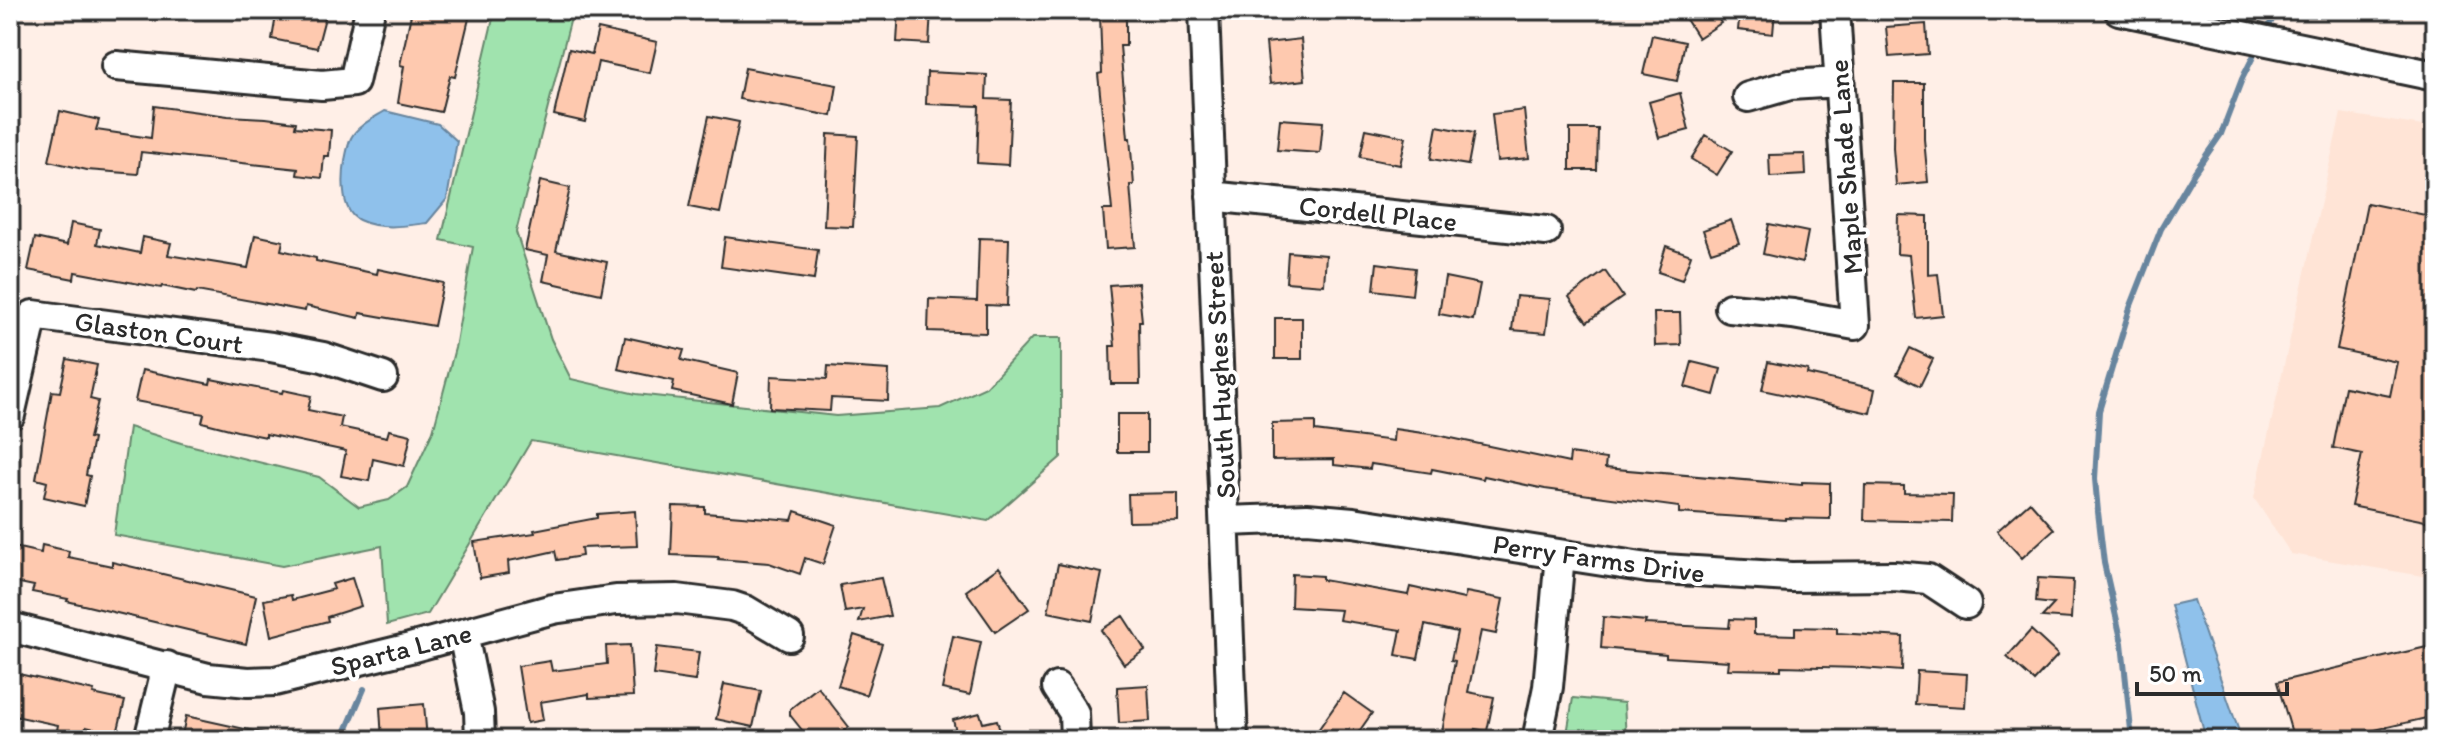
<svg xmlns="http://www.w3.org/2000/svg" width="2445" height="750" font-family="Itim,sans-serif">
  <rect width="100%" height="100%" fill="#ffefe7"/>
  <filter id="ink" filterUnits="userSpaceOnUse"><feTurbulence type="fractalNoise" baseFrequency=".0125" numOctaves="2"/><feDisplacementMap in="SourceGraphic" scale="16" xChannelSelector="R" yChannelSelector="G"/><feConvolveMatrix kernelMatrix="1 2 1 2 8 2 1 2 1" color-interpolation-filters="sRGB"/></filter>
  <g filter="url(#ink)">
    <!-- built -->
    <path fill="#ffe4d6" d="M2341 113 2435 128V578L2291 554 2254 498Z"/>
    <!-- green -->
    <path fill="#a0e3ae" stroke="#66876c" stroke-width="2" d="M495 10H573L516 232 551 339 571 379 636 394 836 416 940 408 986 387 1032 338H1061V457L988 521 531 441 428 614 387 625 382 546 282 566 114 535 129 427 181 443 319 477 359 507 389 500 407 487 433 431 455 348 473 247 441 240Z
      M1573 698 1624 703 1626 740H1566Z"/>
    <!-- water -->
    <path fill="#8fc1eb" stroke="#67859e" stroke-width="2" d="M385 111 438 124 457 141 447 199 427 223C405 226 380 230 359 220 336 209 343 157 351 138 357 126 374 118 385 111Z
      M2193 600 2242 740H2206L2171 605Z"/>
    <g fill="none" stroke-linecap="round" stroke-linejoin="round">
      <!-- stream -->
      <path stroke="#67859e" stroke-width="6" d="M2266 32 2277 10
        M342 740 364 689
        M2132 740 2122 643 2104 563 2098 512 2095 479 2099 411 2130 308 2161 229 2194 173 2221 134 2242 79 2259 45"/>
    </g>
    <!-- building -->
    <path fill="#fec9af" stroke="#2b2b2b" stroke-width="2" d="M277 10H327L317 48 272 39Z
      M412 10H471L455 77 450 76 441 112 398 103 404 66 400 65Z
      M899 10H931L929 44 897 42Z
      M1693 10H1712L1721 23 1698 38 1684 16Z
      M1740 10H1775L1773 34 1738 30Z
      M1100 14H1126V46H1120L1128 138H1130L1134 185H1130L1135 247 1106 249 1103 210H1112L1098 74 1102 73Z
      M1926 24 1928 54 1889 57 1886 27Z
      M598 29 657 42 650 73 598 62 585 122 554 115 569 49 592 54Z
      M1652 35 1685 42 1677 81 1643 74Z
      M1301 39 1305 80 1270 84 1266 43Z
      M745 68 837 85 832 116 739 99Z
      M927 72 987 75 986 99 1011 100 1008 165 977 163 979 106 926 104Z
      M1894 83H1924V139L1928 182 1896 185 1893 148Z
      M1680 93 1689 130 1659 138 1649 102Z
      M154 106 228 116 266 118 296 122 295 127 331 130 329 156H324L322 178 297 175 298 169 141 152 138 174 87 170 49 161 60 111 99 120 96 130 151 138Z
      M1524 110 1529 158 1497 161 1492 114Z
      M709 116 739 122 720 213 689 207Z
      M1280 119 1323 122 1320 153 1277 150Z
      M1437 126 1474 133 1468 165 1431 159Z
      M1366 129 1406 137 1400 165 1360 157Z
      M1570 129H1598L1597 170H1570Z
      M828 134 858 136 853 227 824 226Z
      M1706 135 1732 151 1717 175 1691 159Z
      M1805 154 1806 175 1770 177 1769 155Z
      M540 181 570 188 556 251 607 262 601 294 543 281 548 255 525 250Z
      M2367 203 2435 217V523L2351 506 2362 454 2333 448 2345 387 2390 396 2397 362 2337 349Z
      M1898 215 1928 216V275L1938 274 1943 315 1916 318 1909 255 1897 254Z
      M1731 220 1739 243 1711 252 1703 230Z
      M71 223 100 229 97 244 140 253 143 237 171 243 168 255 248 268 255 235 283 241 281 250 316 258V261L377 274 378 269 443 283 434 326 360 313 359 318 306 306 305 311 197 291 196 293 162 286 161 288 75 272 74 279 28 270 35 238 67 245Z
      M1769 224 1808 232 1802 263 1763 254Z
      M725 237 818 250 814 280 721 267Z
      M979 238 1009 239 1007 306 986 305V333L928 331 929 299 977 301Z
      M1666 246 1691 255 1682 280 1658 272Z
      M1288 252 1326 255 1324 285 1286 282Z
      M1377 263 1415 268 1412 295 1374 290Z
      M1605 271 1623 297 1587 322 1569 297Z
      M1445 277 1480 284 1473 320 1439 314Z
      M1138 283 1142 321H1139L1140 384H1111L1110 346H1115L1109 285Z
      M1516 296 1550 299 1546 333 1512 330Z
      M1654 313H1680L1681 345 1655 346Z
      M1275 318H1302V359H1275Z
      M625 337 684 350 681 360 738 373 732 404 672 391 674 381 618 369Z
      M1910 348 1933 359 1920 386 1897 374Z
      M67 359 97 365 90 399 98 401 89 438 93 439 86 475 90 476 84 506 44 497 47 482 36 479 52 391 60 392Z
      M1692 362 1721 369 1714 395 1685 387Z
      M1768 362 1808 370 1807 374 1875 389 1870 413 1762 390Z
      M828 366 889 370 888 401 831 398 830 411 770 408 771 376 827 379Z
      M142 370 210 384 211 379 282 393 283 390 311 396 308 410 342 417 340 427 387 437 389 430 411 435 404 466 373 459 369 481 341 476 346 451 266 434V437L237 431 202 422 204 414 135 401Z
      M1117 414H1147V452H1117Z
      M1315 422V431L1393 441 1394 429 1437 435 1569 463 1570 454 1606 459 1605 468 1802 485V482L1830 483V519L1786 518V520L1679 513V507L1545 489 1484 476 1483 479 1432 469 1431 473 1371 464 1370 469 1334 465V459L1272 460V423Z
      M1865 485 1904 486V493L1953 494 1952 522 1864 520Z
      M1178 493V521L1129 522 1128 494Z
      M2030 502 2054 529 2022 558 1997 531Z
      M673 506 705 507V513L792 520 795 511 836 525 823 564 805 558 800 574 769 563 718 559 719 557 671 555Z
      M635 511 637 546 581 548 582 556 557 560 555 551 519 559 508 561 509 573 480 578 474 542 535 533 534 530 597 518V514Z
      M42 545 69 551 68 557 112 566V562L256 596 246 644 67 601 68 599 32 592 34 586 10 581V546L41 553Z
      M1058 564 1102 573 1092 621 1048 612Z
      M999 567 1029 609 995 632 966 591Z
      M1292 574 1322 576V580L1408 595 1410 587 1464 599 1466 592 1503 599 1496 634 1481 631 1468 692 1494 697 1487 731 1475 729 1473 740 1441 738 1455 661 1451 660 1457 632 1425 625 1418 659 1396 655 1401 630 1339 620 1341 610 1291 607Z
      M352 578 361 606 327 617 328 621 271 636 264 600 291 595 292 600 334 589 332 584Z
      M881 578 890 616 859 622 863 609 845 612 840 585Z
      M2038 578 2073 580 2071 619 2042 617 2054 604 2036 602Z
      M1123 616 1145 650 1124 664 1101 630Z
      M1603 617 1646 621 1645 624 1729 628 1730 619 1754 620V634L1795 635V627L1837 628V633L1903 637 1902 671 1861 668 1781 666V670L1728 669 1729 661 1666 657V654L1601 648Z
      M2031 630 2058 655 2034 681 2007 657Z
      M854 635 882 644 866 695 838 686Z
      M953 636 981 642 970 695 942 689Z
      M630 645 633 696 589 698V694L540 702 543 720 527 723 518 666 550 661 552 671 607 664 606 646Z
      M2431 646 2435 660V716L2332 740H2294L2277 682Z
      M657 647 699 652 695 681 653 675Z
      M1917 671 1967 674 1965 707 1915 704Z
      M10 672 94 691 93 694 125 701 117 734 86 727 84 736 57 730 58 725 10 715Z
      M724 684 761 691 753 727 716 719Z
      M1148 685 1150 721 1119 723 1117 687Z
      M818 687 849 727 833 740H810L790 715V709Z
      M1344 693 1372 713 1353 740H1311Z
      M424 704 427 740H382L380 708Z
      M980 713 983 723 997 720 1003 740H958L953 720Z
      M186 716 263 733V740H181Z"/>
    <g fill="none" stroke-linecap="round" stroke-linejoin="round">
      <!-- minor casing -->
      <g stroke="#2b2b2b" stroke-width="34">
        <path id="minor" d="M1204 10 1233 740
          M2119 10 2435 76
          M116 66 322 85 354 82 370 10
          M1748 97 1790 85 1839 82
          M1211 196 1546 231
          M1730 308 1793 314 1855 325 1835 10
          M10 415 33 315 271 347 323 357 383 377
          M1226 521 1307 518 1353 522 1648 568 1791 577 1894 576 1928 579 1966 604
          M10 627 208 678 248 682 275 681 410 648 553 609 616 600 677 599 732 606 747 611 789 636
          M463 634 479 712 480 740
          M1057 687 1074 713 1075 740
          M149 740 167 666
          M1537 740 1548 687 1560 555"/>
      </g>
      <!-- minor -->
      <use href="#minor" stroke="#fff" stroke-width="28"/>
    </g>
  </g>
  <g text-anchor="middle" stroke-width="8" stroke-linejoin="round" paint-order="stroke">
    <!-- street labels -->
    <g font-size="28" fill="#2b2b2b" stroke="#fff">
      <text transform="translate(1845 167) rotate(-94)" y="10">Maple Shade Lane</text>
      <text transform="translate(1378 213) rotate(6)" y="10">Cordell Place</text>
      <text transform="translate(159 332) rotate(8)" y="10">Glaston Court</text>
      <text transform="translate(1219 375) rotate(-93)" y="10">South Hughes Street</text>
      <text transform="translate(1599 558) rotate(8)" y="10">Perry Farms Drive</text>
      <text transform="translate(401 649) rotate(-14)" y="10">Sparta Lane</text>
    </g>
  </g>
  <!-- margin -->
  <rect width="2445" height="750" fill="none" stroke="#fff" stroke-width="40"/>
  <rect x="20" y="20" width="2405" height="710" fill="none" stroke="#2b2b2b" stroke-width="3" filter="url(#ink)"/>
  <!-- scale -->
  <path d="M2137 682v12h150v-12" fill="none" stroke="#2b2b2b" stroke-width="4"/>
  <text x="2149" y="682" font-size="24" fill="#2b2b2b" stroke="#ffffff" stroke-width="6" paint-order="stroke">50 m</text>
</svg>
